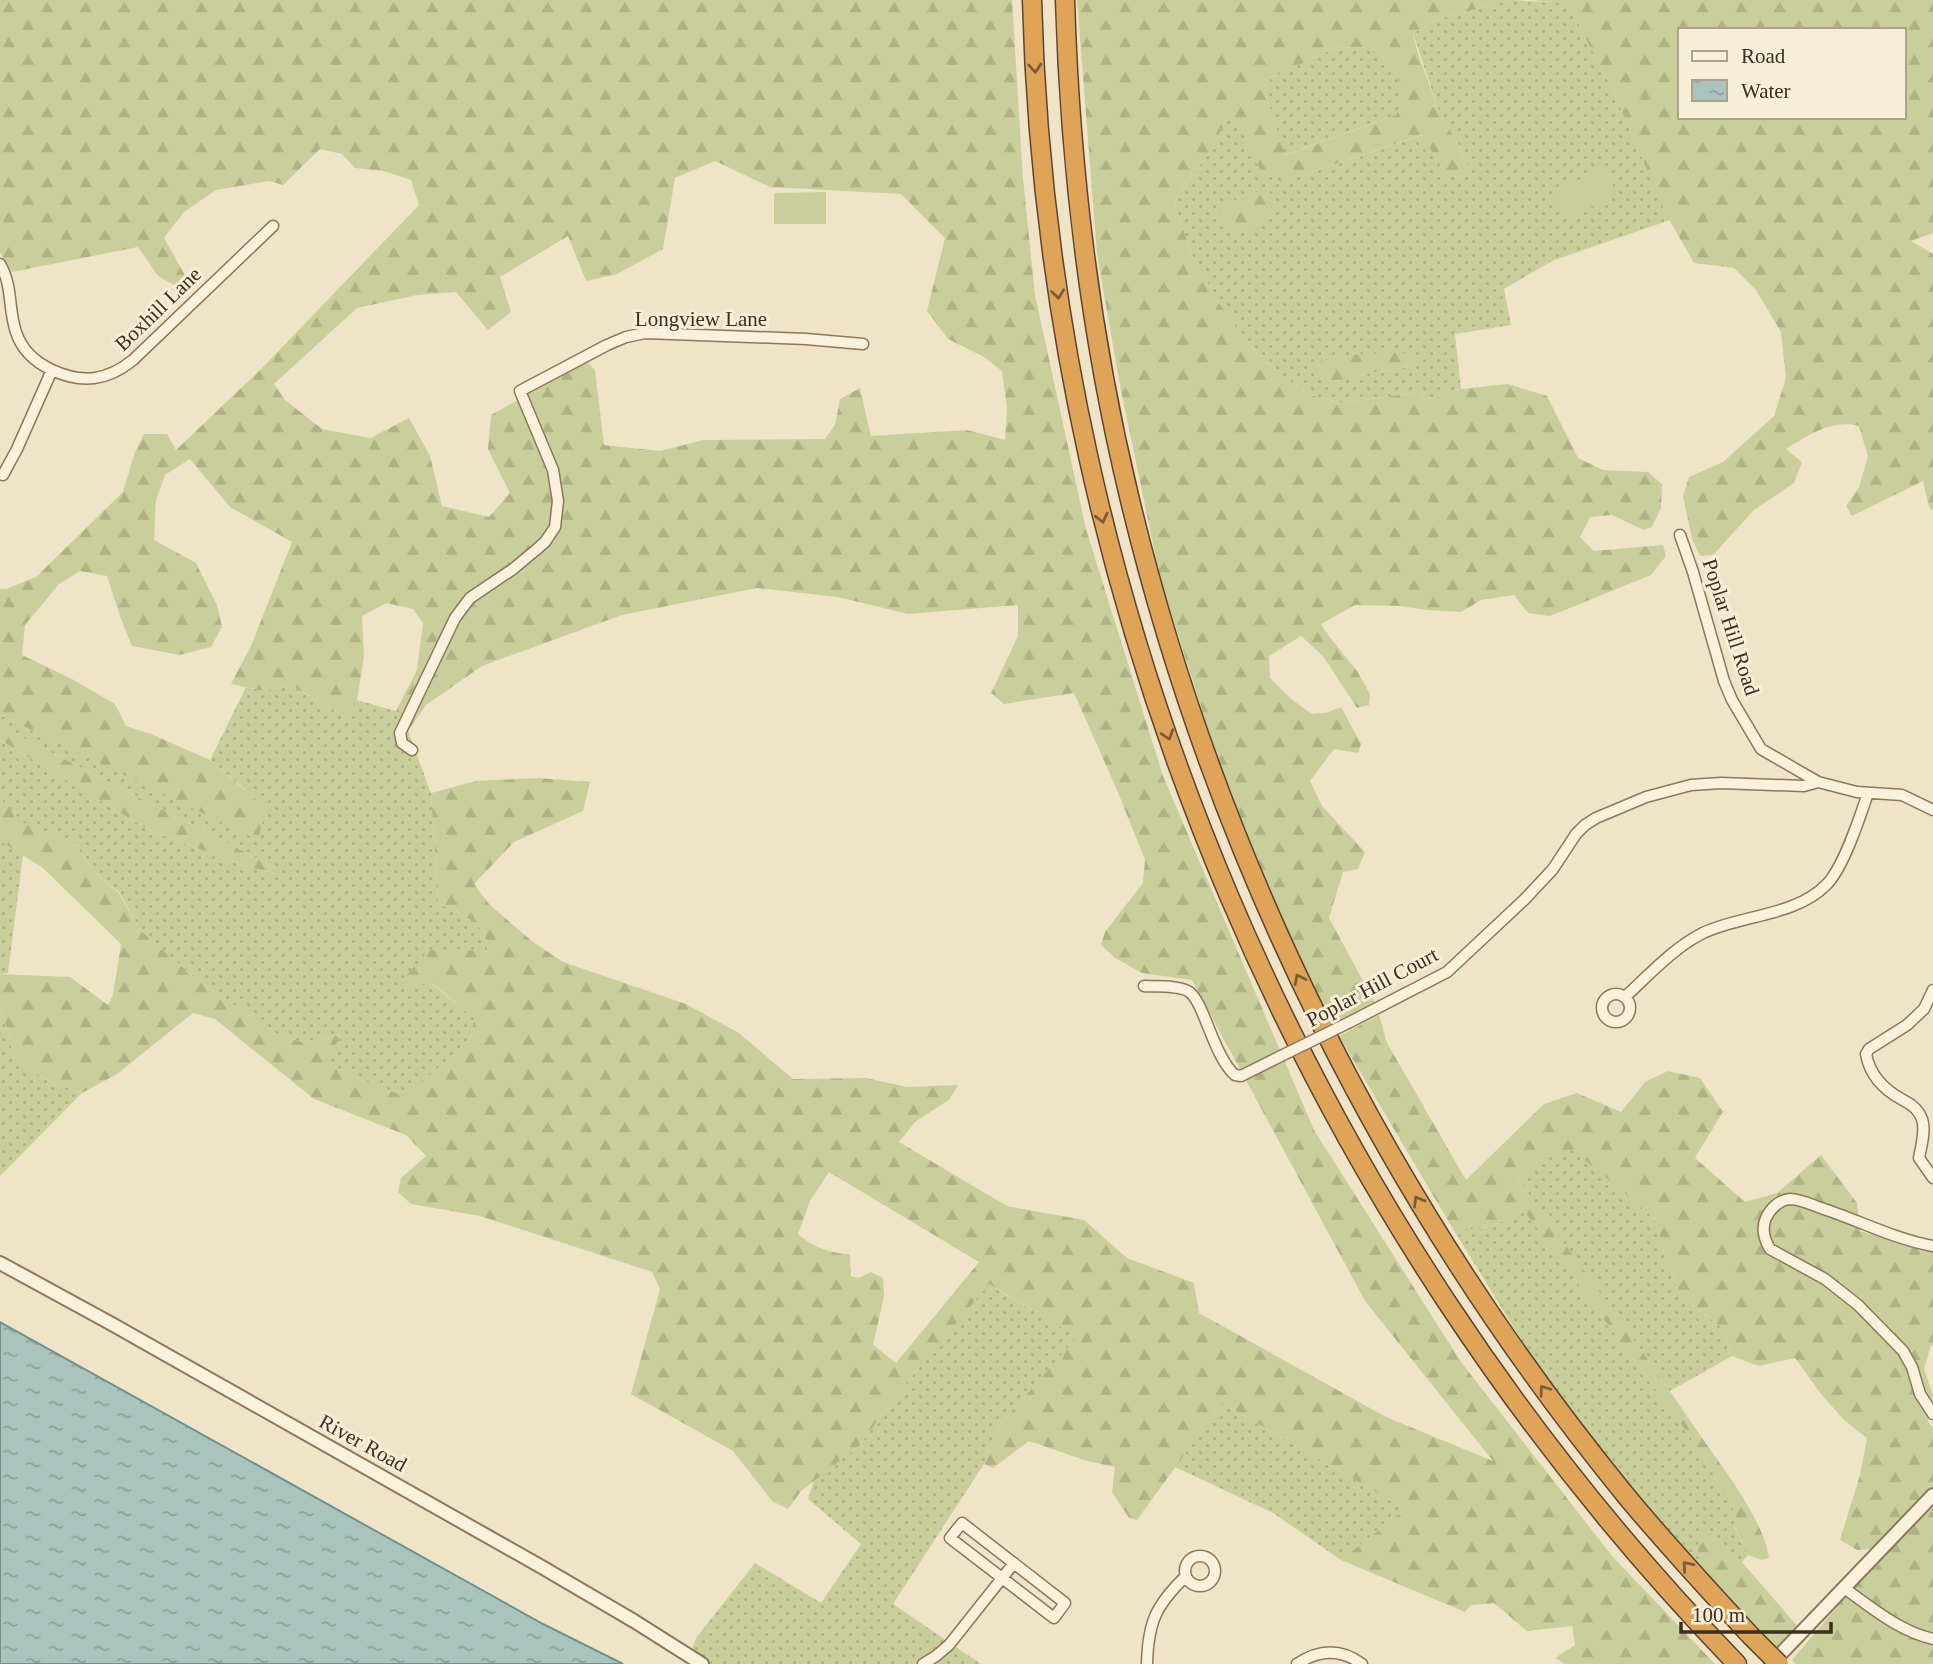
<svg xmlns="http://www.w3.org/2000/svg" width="1933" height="1664" font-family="Georgia,serif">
  <defs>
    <pattern id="grass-dots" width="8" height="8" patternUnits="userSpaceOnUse" patternTransform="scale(1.75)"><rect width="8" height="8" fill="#c9cf9b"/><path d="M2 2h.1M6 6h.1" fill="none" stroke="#aeb285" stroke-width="1.8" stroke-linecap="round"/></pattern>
    <pattern id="forest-firs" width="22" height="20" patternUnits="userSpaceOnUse" patternTransform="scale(1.75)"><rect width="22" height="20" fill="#c9cf9b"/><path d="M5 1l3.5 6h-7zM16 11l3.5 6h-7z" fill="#aeb285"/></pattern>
    <pattern id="water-ripples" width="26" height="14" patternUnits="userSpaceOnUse" patternTransform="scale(1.75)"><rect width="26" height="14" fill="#a9c4bc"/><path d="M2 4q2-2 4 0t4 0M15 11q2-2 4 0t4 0" fill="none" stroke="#8ba098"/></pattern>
  </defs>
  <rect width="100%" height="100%" fill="#f0e4c8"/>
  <!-- grass -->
  <path fill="url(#grass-dots)" fill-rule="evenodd" d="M1511 0 1568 3 1614 93 1670 220 1552 261 1504 289 1511 325 1455 334 1461 389 1432 399 1411 393 1342 403 1307 394 1261 359 1221 306 1194 260 1174 203 1186 181 1206 158 1226 121 1235 114 1261 172 1282 182 1423 135 1445 173 1460 178 1470 172 1460 147 1439 112 1413 33 1442 18ZM1389 352 1410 367 1358 375 1332 383Z
    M1372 47 1396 71 1405 95 1396 115 1285 155 1264 89 1271 78 1335 48Z
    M290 685 344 716 357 700 396 711 408 731 431 793 438 903C466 917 486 919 488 954L460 949 431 983 474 1018 470 1039 405 1098 337 1068 328 1057 341 1035 301 1042 277 1034 201 983 141 931 119 892 96 874 73 842 23 823 0 798V740L149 830 241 865 276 874 274 867 0 726V715L35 732 246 790 210 760 246 687 264 691Z
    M0 841 23 855 8 973 0 974Z
    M0 1004 15 1059 45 1079 82 1093 0 1176Z
    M1573 1149 1654 1218 1666 1259 1680 1295 1720 1326 1732 1356 1670 1391 1517 1178 1540 1161Z
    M1525 1211 1700 1450 1735 1513 1734 1526 1748 1555 1742 1562 1713 1535 1697 1548 1701 1568 1607 1457 1532 1357 1453 1229H1481L1512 1218Z
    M988 1284 1078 1337 998 1427 984 1464 893 1604 981 1664H711L694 1653 692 1649 696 1638 755 1563 821 1603 861 1544 808 1499 814 1480 858 1447 907 1382Z
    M1222 1403 1405 1509 1341 1560 1273 1513 1175 1467Z"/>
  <!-- forest -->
  <path fill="url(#forest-firs)" fill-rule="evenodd" d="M0 0H1012L1023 178 1035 295 1086 529 1163 776 1314 1130 1461 1362 1612 1556 1715 1664H1565L1555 1658 1575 1645 1572 1626 1527 1631 1494 1603 1471 1605 1465 1612 1341 1560 1405 1509 1222 1403 1137 1520 1129 1518 1112 1492 1115 1467 1087 1461 1029 1441 993 1468 984 1464 998 1427 1077 1337 989 1284 907 1382 858 1447 801 1491 788 1509 772 1501 733 1451 631 1394 660 1289 652 1272 480 1216 411 1204 398 1192 401 1178 426 1156 406 1135 314 1099 215 1019 193 1013 117 1074 82 1093 45 1079 15 1059 0 1004V974L70 977 108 1005 113 995 121 944 43 868 0 841V798L24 823 73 842 96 874 118 892 141 931 201 983 277 1034 301 1042 341 1035 329 1057 337 1068 405 1097 470 1039 474 1018 432 983 408 986 397 985 430 950 460 949 488 953C486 920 464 916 438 903L431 793 476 781 537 778 590 782 583 811 514 842 474 884 489 904 533 942 563 962 686 1004 739 1033 793 1079 866 1078 907 1087 958 1085 949 1100 916 1121 899 1142 1007 1206 1084 1220 1127 1258 1194 1283 1199 1313 1386 1417 1493 1461 1365 1301 1192 980 1142 973 1115 958 1101 945 1105 932 1143 883 1145 860 1117 790 1074 693 1004 704 991 693 1018 636V605L908 614 838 597 757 588 622 615 482 666 426 705 408 731 396 711 417 670 423 623 413 609 386 603 362 616 364 657 357 700 344 716 290 685 264 691 231 684 251 646 292 542 230 507 190 459 165 475 156 500 154 540 196 563 217 605 222 627 211 647 179 655 132 646 121 619 107 576 80 571 59 584 25 625 22 655 72 679 115 704 126 726 151 734 210 760 266 808 258 840 0 715V589H6L36 577 123 492 135 452 144 434H167L176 450 262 368 419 205 411 180 384 171 355 168 342 154 320 149 283 185 269 181 216 190 184 212 164 238 187 279 174 285 158 276 138 247 12 272 0 253ZM715 161 770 187 901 194 945 238 927 311 948 339 984 357 1002 371 1007 408 1005 440 967 430 871 436 860 388 840 399 835 425 825 439 703 440 660 451 604 445 595 370 587 362 491 415 488 449 510 493 489 517 442 506 430 456 409 418 370 438 322 429 285 400 274 384 357 308 417 295 456 292 488 330 511 312 500 277 568 236 586 281 617 274 663 249 675 178ZM829 1172 979 1262 896 1363 873 1345 884 1297 883 1278 871 1272 858 1278 851 1276 850 1254C832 1254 812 1247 798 1234L810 1201Z
    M1077 0H1511L1442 18 1413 33 1417 50 1439 112 1460 147 1470 172 1460 178 1445 173 1422 135 1282 182 1261 172 1234 115 1226 121 1206 158 1186 181 1174 203 1194 260 1221 306 1261 359 1307 394 1342 403 1411 393 1432 399 1461 389 1508 384 1547 396 1578 458 1603 470 1648 472 1662 484 1661 508 1652 527 1644 530 1612 515 1590 517 1580 537 1594 551 1663 545 1666 556 1651 575 1550 616 1528 613 1514 595 1481 600 1461 612 1427 610 1401 606 1355 605 1321 624 1328 635 1357 671 1370 694 1369 705 1357 708 1323 656 1301 636 1269 656 1270 678 1291 699 1312 714 1326 713 1341 707 1361 744 1358 753 1334 749 1310 781 1322 806 1365 852 1358 869 1343 872 1329 918 1375 1003 1331 1026 1231 802 1160 577 1120 386 1097 254ZM1372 47 1396 71 1404 95 1396 115 1286 155 1264 90 1271 78 1335 48Z
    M1532 0H1933V233L1911 241 1933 254V511L1929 507 1923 481 1852 516 1846 506 1859 487 1868 456 1859 426C1833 419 1808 435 1786 449L1802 462 1794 483 1754 510 1713 555 1700 556 1692 539 1683 496 1689 477 1723 462 1774 416 1786 378 1781 332 1756 290 1734 268 1694 263 1666 214 1614 93 1568 4ZM1679 30H1903V117H1679Z
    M1269 190 1272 206C1258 225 1254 230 1230 234L1220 225 1221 209C1238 197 1249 192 1269 190Z
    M1389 352 1432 356 1410 367 1358 375 1332 383 1314 377 1317 363 1340 356Z
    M0 726 274 867 277 874 241 865 149 830 0 740Z
    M1379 1015 1387 1043 1466 1180 1544 1104 1577 1093 1621 1112 1645 1082 1668 1071 1700 1078 1723 1112 1695 1158 1745 1202 1777 1193 1821 1155 1857 1203 1860 1231 1933 1251V1345L1931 1346 1924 1369 1933 1395 1928 1421 1933 1428V1486L1872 1549 1857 1550 1840 1540 1860 1475 1867 1438 1844 1420 1821 1394 1795 1358 1759 1366 1732 1356 1720 1326 1680 1295 1666 1259 1654 1218 1573 1150 1540 1161 1517 1178C1579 1264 1643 1350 1702 1438 1724 1469 1764 1521 1769 1558L1762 1560 1748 1555 1734 1525 1735 1513 1700 1450 1525 1212 1512 1218 1481 1229H1453L1339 1036Z
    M1933 1504V1664H1796L1792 1660 1854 1587Z
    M1701 1535H1713L1742 1562 1799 1628 1776 1648 1701 1568 1697 1548Z"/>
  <!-- park -->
  <path fill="#c9cf9b" d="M1604 168 1617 194 1566 219 1553 192Z
    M826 192V224H774V193Z"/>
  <!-- water -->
  <path fill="url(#water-ripples)" stroke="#6f938a" stroke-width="2" d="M0 1322 543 1624 623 1664H0Z"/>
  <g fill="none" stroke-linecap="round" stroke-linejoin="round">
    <!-- minor casing -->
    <g stroke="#8d765c" stroke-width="13">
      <path id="minor" d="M0 264C13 286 8 309 16 332 22 351 35 362 52 370 82 384 107 381 133 360L273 226
        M3 475 17 449 52 370
        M1680 535 1693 572 1724 681 1732 700 1761 749 1818 782 1857 792 1902 795 1933 810
        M412 750 402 743 400 733 455 618 470 598 513 569 537 549 545 542 555 527 558 501 553 470 520 391 607 345 626 337 645 333 806 339 863 344
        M1144 986C1157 987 1176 985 1188 991 1204 1000 1213 1056 1235 1075L1241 1076 1281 1056
        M1933 990 1924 1009 1907 1025 1869 1049 1866 1054C1870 1076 1884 1090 1903 1100 1911 1104 1919 1110 1922 1119 1926 1130 1921 1147 1919 1158L1933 1178
        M1602 1008a14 14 0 1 1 28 0a14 14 0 1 1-28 0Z
        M1625 997C1649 975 1673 948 1703 933 1741 915 1796 916 1826 885 1843 869 1860 817 1868 793
        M1350 1022 1447 972 1525 899 1553 869 1576 834 1585 825 1596 818 1646 797 1691 785 1721 783 1804 786 1818 782
        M1933 1246C1894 1239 1858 1220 1821 1208 1812 1205 1800 1199 1790 1199 1779 1200 1770 1209 1766 1218 1761 1229 1764 1239 1770 1249L1825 1279 1858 1305 1903 1351 1912 1367 1920 1394 1933 1414
        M962 1523 1065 1603 1054 1618 950 1538Z
        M1185 1571a15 15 0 1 1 30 0a15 15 0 1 1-30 0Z
        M1844 1588C1872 1608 1899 1631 1933 1639
        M923 1664 936 1656 949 1645 1014 1563
        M1147 1664C1148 1622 1156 1605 1186 1576
        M1297 1664C1318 1650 1340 1648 1362 1664"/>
    </g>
    <!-- tertiary casing -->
    <g stroke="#8d765c" stroke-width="16">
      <path id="tertiary" d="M0 1263 110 1323 540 1566 634 1621 702 1664
        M1771 1664 1933 1495"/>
    </g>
    <!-- motorway casing -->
    <g stroke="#5b4430" stroke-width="21">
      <path id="motorway" d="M1032 0C1048 617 1308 1221 1737 1664
        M1065 0C1070 167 1090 334 1129 496 1216 860 1387 1202 1623 1492 1663 1541 1707 1588 1750 1635"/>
    </g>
    <!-- minor -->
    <use href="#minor" stroke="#faf1dc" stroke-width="10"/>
    <!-- tertiary -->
    <use href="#tertiary" stroke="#faf1dc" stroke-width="12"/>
    <!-- motorway -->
    <use href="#motorway" stroke="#e0a458" stroke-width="18"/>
    <!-- minor-bridge casing -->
    <g stroke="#8d765c" stroke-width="13" stroke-linecap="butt">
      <path id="minor-bridge" d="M1281 1056 1350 1022"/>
    </g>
    <!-- motorway-bridge casing -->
    <g stroke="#5b4430" stroke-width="21" stroke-linecap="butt">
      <path id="motorway-bridge" d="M1750 1635 1779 1664"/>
    </g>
    <!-- minor-bridge -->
    <use href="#minor-bridge" stroke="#faf1dc" stroke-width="10"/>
    <!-- motorway-bridge -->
    <use href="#motorway-bridge" stroke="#e0a458" stroke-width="18"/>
  </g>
  <!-- one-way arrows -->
  <defs><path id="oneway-chevron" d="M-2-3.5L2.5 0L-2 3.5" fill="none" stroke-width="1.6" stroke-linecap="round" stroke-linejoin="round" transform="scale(1.75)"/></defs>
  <g stroke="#7e5d36">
    <use href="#oneway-chevron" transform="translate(1035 68) rotate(86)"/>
    <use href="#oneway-chevron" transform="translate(1058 294) rotate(82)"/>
    <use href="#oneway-chevron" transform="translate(1102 518) rotate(76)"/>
    <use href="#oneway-chevron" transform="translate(1168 735) rotate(72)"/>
    <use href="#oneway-chevron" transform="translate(1299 979) rotate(-116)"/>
    <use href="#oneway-chevron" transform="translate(1418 1201) rotate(-121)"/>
    <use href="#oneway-chevron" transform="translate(1544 1390) rotate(-126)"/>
    <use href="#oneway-chevron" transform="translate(1687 1566) rotate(-131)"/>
  </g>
  <g text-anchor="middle" stroke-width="6" stroke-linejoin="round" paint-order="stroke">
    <!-- street labels -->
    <g font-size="21" fill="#3d2e20" stroke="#f7eed8">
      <text transform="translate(158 309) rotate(-44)" y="7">Boxhill Lane</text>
      <text x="701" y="326">Longview Lane</text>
      <text transform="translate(1731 627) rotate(72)" y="7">Poplar Hill Road</text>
      <text transform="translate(1372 987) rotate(-28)" y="7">Poplar Hill Court</text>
      <text transform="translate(363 1443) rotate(29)" y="7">River Road</text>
    </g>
  </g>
  <!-- legend -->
  <rect x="1678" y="28" width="228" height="91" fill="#f7eed8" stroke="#ada18e" stroke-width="2"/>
  <rect x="1692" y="51" width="35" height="10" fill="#faf1dc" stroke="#ada18e" stroke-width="2"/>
  <text x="1741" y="63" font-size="21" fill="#3d2e20">Road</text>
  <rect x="1692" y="80" width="35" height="21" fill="url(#water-ripples)" stroke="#ada18e" stroke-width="2"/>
  <text x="1741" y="98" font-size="21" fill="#3d2e20">Water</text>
  <!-- scale -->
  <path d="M1681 1622v10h150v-10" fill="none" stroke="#3d2e20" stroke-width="3.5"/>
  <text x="1692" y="1622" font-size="21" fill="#3d2e20" stroke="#f7eed8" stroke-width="5" paint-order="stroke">100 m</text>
</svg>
